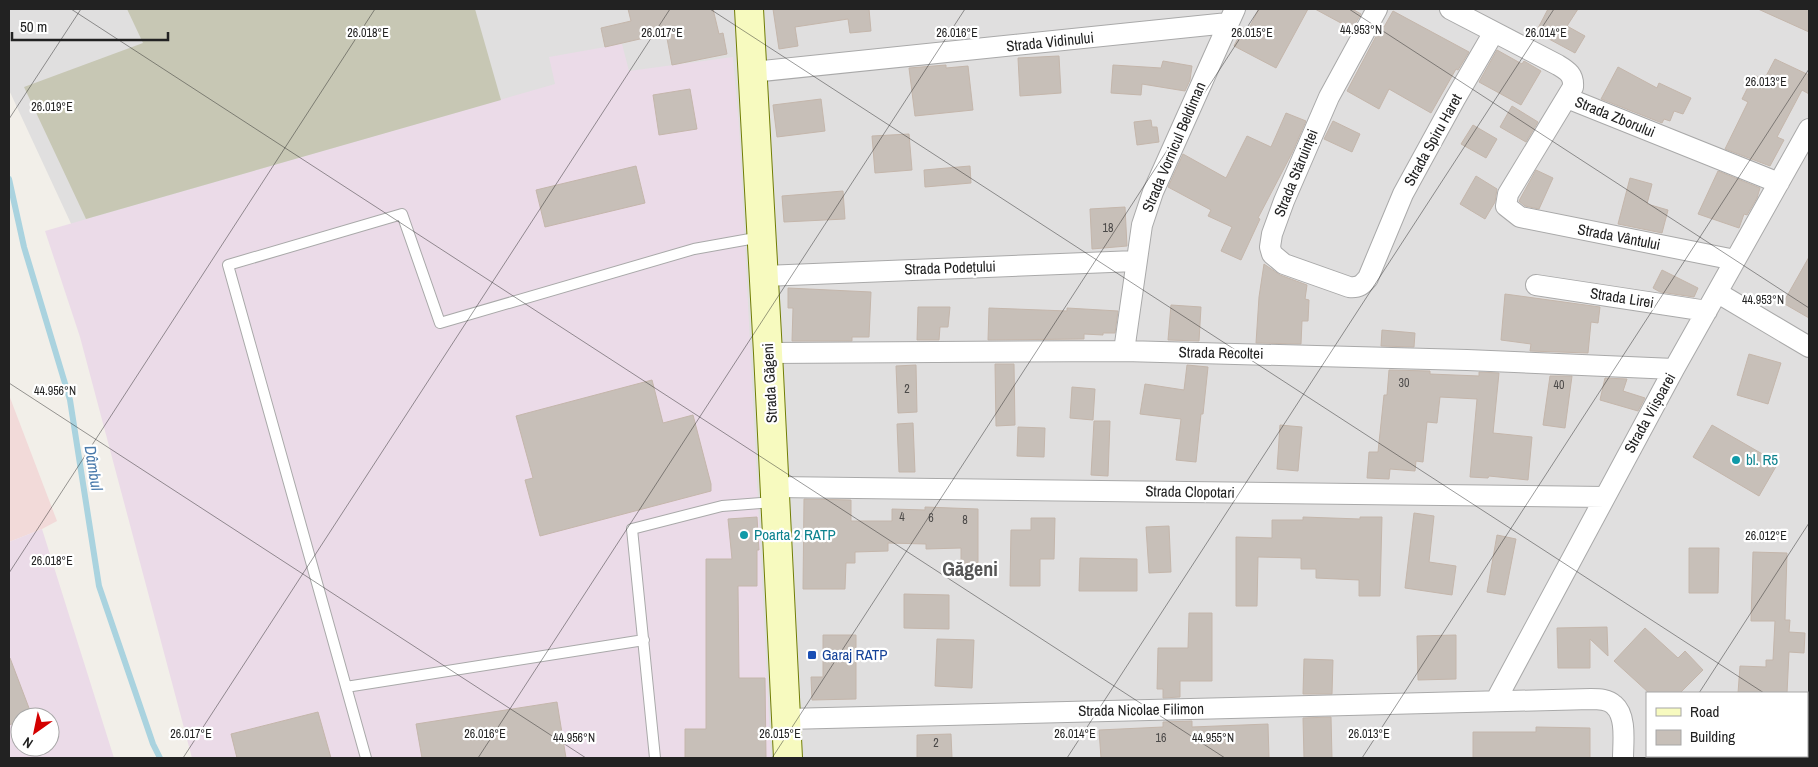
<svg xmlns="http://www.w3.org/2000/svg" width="1818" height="767" font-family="'Archivo Narrow',sans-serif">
  <rect width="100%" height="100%" fill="#f2efe9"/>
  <!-- residential -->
  <path fill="#e0dfdf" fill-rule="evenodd" d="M9 9H1809V758H223L93 271 9 90ZM1647 693H1807V756H1647Z"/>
  <!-- commercial -->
  <path fill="#f2dad9" d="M9 395 57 521 42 529 9 542Z"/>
  <!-- industrial -->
  <path fill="#ebdbe8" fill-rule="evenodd" d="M622 44 629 71 733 57 739 126 771 758H192L80 337 45 231 555 84 549 57Z
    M42 529 114 758H9V542ZM20 717H50V747H20Z"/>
  <!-- construction -->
  <path fill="#c7c7b4" d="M127 9H475L501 100 86 219 24 87 143 43Z"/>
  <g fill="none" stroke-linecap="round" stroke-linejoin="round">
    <!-- stream -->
    <path stroke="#aad3df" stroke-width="6" d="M9 179 24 247 70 400 99 586 153 744 160 758"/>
  </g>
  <!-- building -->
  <path fill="#c7bfb8" stroke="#c4b6ab" d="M628 9H713L719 34 723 33 727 54 672 65 666 33 605 47 601 28 631 21Z
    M773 9H869L871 31 850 33 848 19 795 27 798 46 779 49Z
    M1259 9H1308L1276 68 1234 46 1243 28 1248 30Z
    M1315 9H1352L1361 14 1352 29Z
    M1548 9H1578L1567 26 1585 36 1575 53 1536 32Z
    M1758 9H1809V32Z
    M1393 11 1469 52 1458 70 1456 69 1431 113 1389 89 1379 109 1347 91 1382 25 1384 27Z
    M1497 50 1522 64 1524 61 1541 71 1521 105 1479 82Z
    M1059 56 1061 93 1020 96 1018 58Z
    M1775 59 1809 75V94L1802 90 1777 137 1784 140 1770 166 1725 149 1748 102 1742 99 1754 75 1764 80Z
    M1163 61 1192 66 1190 80 1185 91 1142 84 1141 95 1111 93 1113 65 1161 68Z
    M946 65V68L968 66 973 110 915 116 909 68Z
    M1618 67 1657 88 1659 83 1691 98 1683 114 1674 111 1670 121 1664 119 1662 123 1601 99Z
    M690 89 697 129 659 135 653 95Z
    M821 99 825 131 777 137 773 105Z
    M1512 106 1538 122 1526 142 1500 127Z
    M1286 113 1306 121 1292 153 1258 218 1260 219 1241 260 1221 251 1232 227 1208 216 1211 210 1168 187 1183 154 1226 178 1247 136 1271 147Z
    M1151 120 1152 127H1157L1159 142 1137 145 1134 122Z
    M1333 121 1360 134 1352 152 1324 139Z
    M1473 125 1497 139 1486 158 1461 144Z
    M909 134 912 170 875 173 872 136Z
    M636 166 645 203 545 227 536 190Z
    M970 166 971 183 925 187 924 170Z
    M1536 170 1553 178 1539 209 1525 206 1519 201Z
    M1718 171 1760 188 1757 198 1747 215 1744 214 1739 228 1698 214Z
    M1476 176 1497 189 1495 202 1485 219 1460 204Z
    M1630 178 1652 184 1647 204 1668 210 1662 233 1618 224Z
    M843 191 845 219 784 222 782 196Z
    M1125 207 1127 246 1092 249 1090 209Z
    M1809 257V318L1783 303Z
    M1264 264 1280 275 1307 285 1305 299 1309 300 1308 321H1302L1301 344 1256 343 1259 297Z
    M1662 270 1698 288 1694 297 1660 292 1653 288Z
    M788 288 871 292 869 337H852V341H792L793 308H788Z
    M1505 294 1600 307 1598 323 1591 322 1588 353 1530 351 1531 344 1501 340Z
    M1171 305 1201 307 1199 341 1168 340Z
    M918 307H950L948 327H940L939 340H917Z
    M989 308 1067 311V308L1118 311 1115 333H1103V335L1084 334V339L988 340Z
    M1382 330 1415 333 1414 347 1381 346Z
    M1749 354 1781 363 1768 404 1737 395Z
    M995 364H1014L1015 425 996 426Z
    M916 365 917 412 898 413 896 366Z
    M1187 365 1208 367 1203 414H1201L1196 462 1176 460 1181 419 1140 414 1145 384 1184 390Z
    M1389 370 1430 371V374L1479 376V372L1499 373 1493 433 1532 437 1528 480 1489 476 1488 478 1470 477 1477 399 1440 397 1437 423 1427 422 1423 462 1416 461 1415 471 1390 469 1389 479 1367 478 1369 452H1378L1384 395H1387Z
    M1550 376H1572L1565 428 1543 425Z
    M1605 378 1627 379 1623 391 1645 398 1638 411 1600 400Z
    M652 380 663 423 693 415 711 484V491L540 536 525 480 533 478 516 416Z
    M1072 387 1095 389 1093 420 1070 418Z
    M1094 421H1110L1108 476 1091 475Z
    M913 423 915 472H899L897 424Z
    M1280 425 1302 427 1298 471 1277 469Z
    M1712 425 1778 463 1759 496 1693 457Z
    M1018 427 1045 428 1044 457 1017 456Z
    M804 499 851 500V521H892V509L925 510V507L978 509V563H961V548L926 549V544L888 543V551L855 552V563H846L845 589H803Z
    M1414 513 1434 516 1429 562 1456 566 1452 595 1405 588Z
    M757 517 759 550H757V586H738L739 678H765L766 758H685V729H706V559H732L728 519Z
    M1303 517 1360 519V517H1382L1380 596H1359V580L1316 578V569H1301V558L1258 557 1257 606H1236V537L1272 538V520H1303Z
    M1031 518H1055L1054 559H1040V586H1010L1011 530H1031Z
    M1169 526 1171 572 1149 573 1146 527Z
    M1497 535 1516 539 1505 595 1487 592Z
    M1689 548H1719L1718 593H1689Z
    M1753 552 1787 553 1785 620H1790L1789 632 1805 633 1804 653 1789 652 1787 693H1738L1740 666 1766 667V660H1773L1775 621H1751Z
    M1080 558 1137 559V591H1079Z
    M904 594 949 595V629L904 628Z
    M1189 613H1212V681H1180V697L1163 698V689H1157L1158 648H1188Z
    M1607 627 1608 656 1590 639V668H1558L1557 628Z
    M1645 628 1678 658 1685 651 1703 670 1680 693H1649L1614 661Z
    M823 635H856V699L812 700 811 677H823Z
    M1456 635V679L1418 680 1417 636Z
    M937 639 974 640 972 688 935 686Z
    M10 658 32 716 20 717V721L9 725V659Z
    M1304 659 1333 660 1332 694H1303Z
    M557 702 566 758H422L416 724Z
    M318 712 331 758H237L231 734Z
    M1331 717 1332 758H1304L1303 718Z
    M1192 721V727L1268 724 1269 758H1101L1099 730 1163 727V722Z
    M1536 727 1590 728V758H1473V732H1536Z
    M951 734 952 758H917V735Z"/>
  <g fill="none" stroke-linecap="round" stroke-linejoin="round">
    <!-- lane casing -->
    <g stroke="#a9a9a9" stroke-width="12">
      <path id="lane" d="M346 687 644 640
        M366 758 228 265 402 214 440 323 694 249 761 237
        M655 758 632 529 722 506 774 502"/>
    </g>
    <!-- street casing -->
    <g stroke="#a9a9a9" stroke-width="22">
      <path id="street" d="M1377 9 1329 97 1284 201 1272 234 1270 247 1272 254 1284 264 1349 287C1359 288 1362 285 1368 278L1403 194 1455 99 1494 32
        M1450 9 1558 65C1568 71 1574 75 1573 87L1508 194 1506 206 1520 217 1735 260
        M753 72 1228 23
        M1567 98 1779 183
        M764 276 1136 261
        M1536 285 1707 311
        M1718 293 1809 347
        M1124 351 1142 225 1153 192 1235 9
        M768 353 1124 351 1467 360 1674 369
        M775 487 1605 497
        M1496 700 1674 369 1809 129
        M786 719 1591 699C1599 699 1608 699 1614 705 1627 716 1623 743 1623 758"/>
    </g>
    <!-- secondary casing -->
    <g stroke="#707d05" stroke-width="30">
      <path id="secondary" d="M749 9 768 353 788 758"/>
    </g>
    <!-- lane -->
    <use href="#lane" stroke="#fff" stroke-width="10"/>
    <!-- street -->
    <use href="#street" stroke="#fff" stroke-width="20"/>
    <!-- secondary -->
    <use href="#secondary" stroke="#f7fabf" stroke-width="28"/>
  </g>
  <!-- ticks -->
  <path fill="none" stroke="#222" stroke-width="1" stroke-opacity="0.45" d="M71 9 1225 758M710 9 1764 693M1349 9 1809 308M9 119 81 9M9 383 586 758M9 573 375 9M1699 693 1809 523M1807 721 1809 723M183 758 670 9M478 758 965 9M772 758 1259 9M1067 758 1554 9M1362 758 1809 69M1656 758 1658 756"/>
  <!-- markers -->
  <g fill="#0f9aa8" stroke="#fff" stroke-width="2">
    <circle cx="1736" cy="460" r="5"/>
    <circle cx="744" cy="535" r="5"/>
  </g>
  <rect fill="#1a4fb4" stroke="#fff" stroke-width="2" x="807" y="650" width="10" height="10" rx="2.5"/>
  <g text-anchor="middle" stroke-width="4.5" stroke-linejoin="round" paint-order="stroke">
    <!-- number labels -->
    <g font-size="12" fill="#4b4948">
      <text x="1108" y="232">18</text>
      <text x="1404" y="387">30</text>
      <text x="1559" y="389">40</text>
      <text x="907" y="393">2</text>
      <text x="902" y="521">4</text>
      <text x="931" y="522">6</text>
      <text x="965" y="524">8</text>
      <text x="1161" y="742">16</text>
      <text x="936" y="747">2</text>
    </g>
    <!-- street labels -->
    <g font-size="15" fill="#222" stroke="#fff">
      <text transform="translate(1050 42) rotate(-6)" y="5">Strada Vidinului</text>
      <text transform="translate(1615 117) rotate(22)" y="5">Strada Zborului</text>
      <text transform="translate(1433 140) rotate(-61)" y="5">Strada Spiru Haret</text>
      <text transform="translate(1174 147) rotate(-67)" y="5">Strada Vornicul Beldiman</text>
      <text transform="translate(1296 173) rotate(-68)" y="5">Strada Stăruinței</text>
      <text transform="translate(1619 237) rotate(11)" y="5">Strada Vântului</text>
      <text transform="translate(950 268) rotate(-2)" y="5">Strada Podețului</text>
      <text transform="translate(1622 298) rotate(9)" y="5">Strada Lirei</text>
      <text transform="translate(1221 353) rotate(1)" y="5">Strada Recoltei</text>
      <text transform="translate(770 383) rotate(-93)" y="5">Strada Găgeni</text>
      <text transform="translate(1650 413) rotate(-61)" y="5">Strada Viișoarei</text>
      <text transform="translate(1190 492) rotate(1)" y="5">Strada Clopotari</text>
      <text transform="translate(1141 710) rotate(-1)" y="5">Strada Nicolae Filimon</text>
    </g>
    <!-- culture labels -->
    <g font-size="15" fill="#0d838f" stroke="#fff" text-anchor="start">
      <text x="1746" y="465">bl. R5</text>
      <text x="754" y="540">Poarta 2 RATP</text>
    </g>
    <!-- transit labels -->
    <g font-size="15" fill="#164399" stroke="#fff" text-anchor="start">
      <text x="822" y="660">Garaj RATP</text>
    </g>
    <!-- water labels -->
    <g font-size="16" font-style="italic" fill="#4a7aab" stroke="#fff">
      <text transform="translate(94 468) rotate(81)" y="6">Dâmbul</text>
    </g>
    <!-- district labels -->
    <g font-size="20" font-weight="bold" fill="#555" stroke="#fff">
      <text x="970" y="576">Găgeni</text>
    </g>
  </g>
  <g font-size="12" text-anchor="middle" fill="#222" stroke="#fff" stroke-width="4.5" stroke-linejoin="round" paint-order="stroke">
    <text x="1361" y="34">44.953°N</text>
    <text x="662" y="37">26.017°E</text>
    <text x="368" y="37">26.018°E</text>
    <text x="957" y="37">26.016°E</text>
    <text x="1252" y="37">26.015°E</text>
    <text x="1546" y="37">26.014°E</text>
    <text x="1766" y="86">26.013°E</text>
    <text x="52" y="111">26.019°E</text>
    <text x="1763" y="304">44.953°N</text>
    <text x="55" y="395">44.956°N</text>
    <text x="1766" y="540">26.012°E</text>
    <text x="52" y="565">26.018°E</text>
    <text x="191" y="738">26.017°E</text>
    <text x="485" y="738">26.016°E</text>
    <text x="780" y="738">26.015°E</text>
    <text x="1075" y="738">26.014°E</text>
    <text x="1369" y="738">26.013°E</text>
    <text x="574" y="742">44.956°N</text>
    <text x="1213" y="742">44.955°N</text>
  </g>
  <!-- border -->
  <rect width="1818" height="767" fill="none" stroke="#222222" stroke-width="20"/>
  <!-- legend -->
  <rect x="1646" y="692" width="162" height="65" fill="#ffffff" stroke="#a7a7a7"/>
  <rect x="1656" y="708" width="25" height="8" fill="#f7fabf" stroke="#a7a7a7"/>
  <text x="1690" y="717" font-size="15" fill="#222222">Road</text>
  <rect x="1656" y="730" width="25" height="15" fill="#c7bfb8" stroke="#a7a7a7"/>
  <text x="1690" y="742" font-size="15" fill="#222222">Building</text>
  <!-- north arrow -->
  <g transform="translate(35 732) rotate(213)"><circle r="24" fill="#ffffff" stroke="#a7a7a7"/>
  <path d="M0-4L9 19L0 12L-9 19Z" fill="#d40000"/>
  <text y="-8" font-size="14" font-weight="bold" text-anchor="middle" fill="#222222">N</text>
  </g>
  <!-- scale -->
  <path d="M12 32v8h156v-8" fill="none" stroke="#222222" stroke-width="2.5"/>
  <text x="20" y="32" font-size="15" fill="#222222" stroke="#ffffff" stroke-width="4" paint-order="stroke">50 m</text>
</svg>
